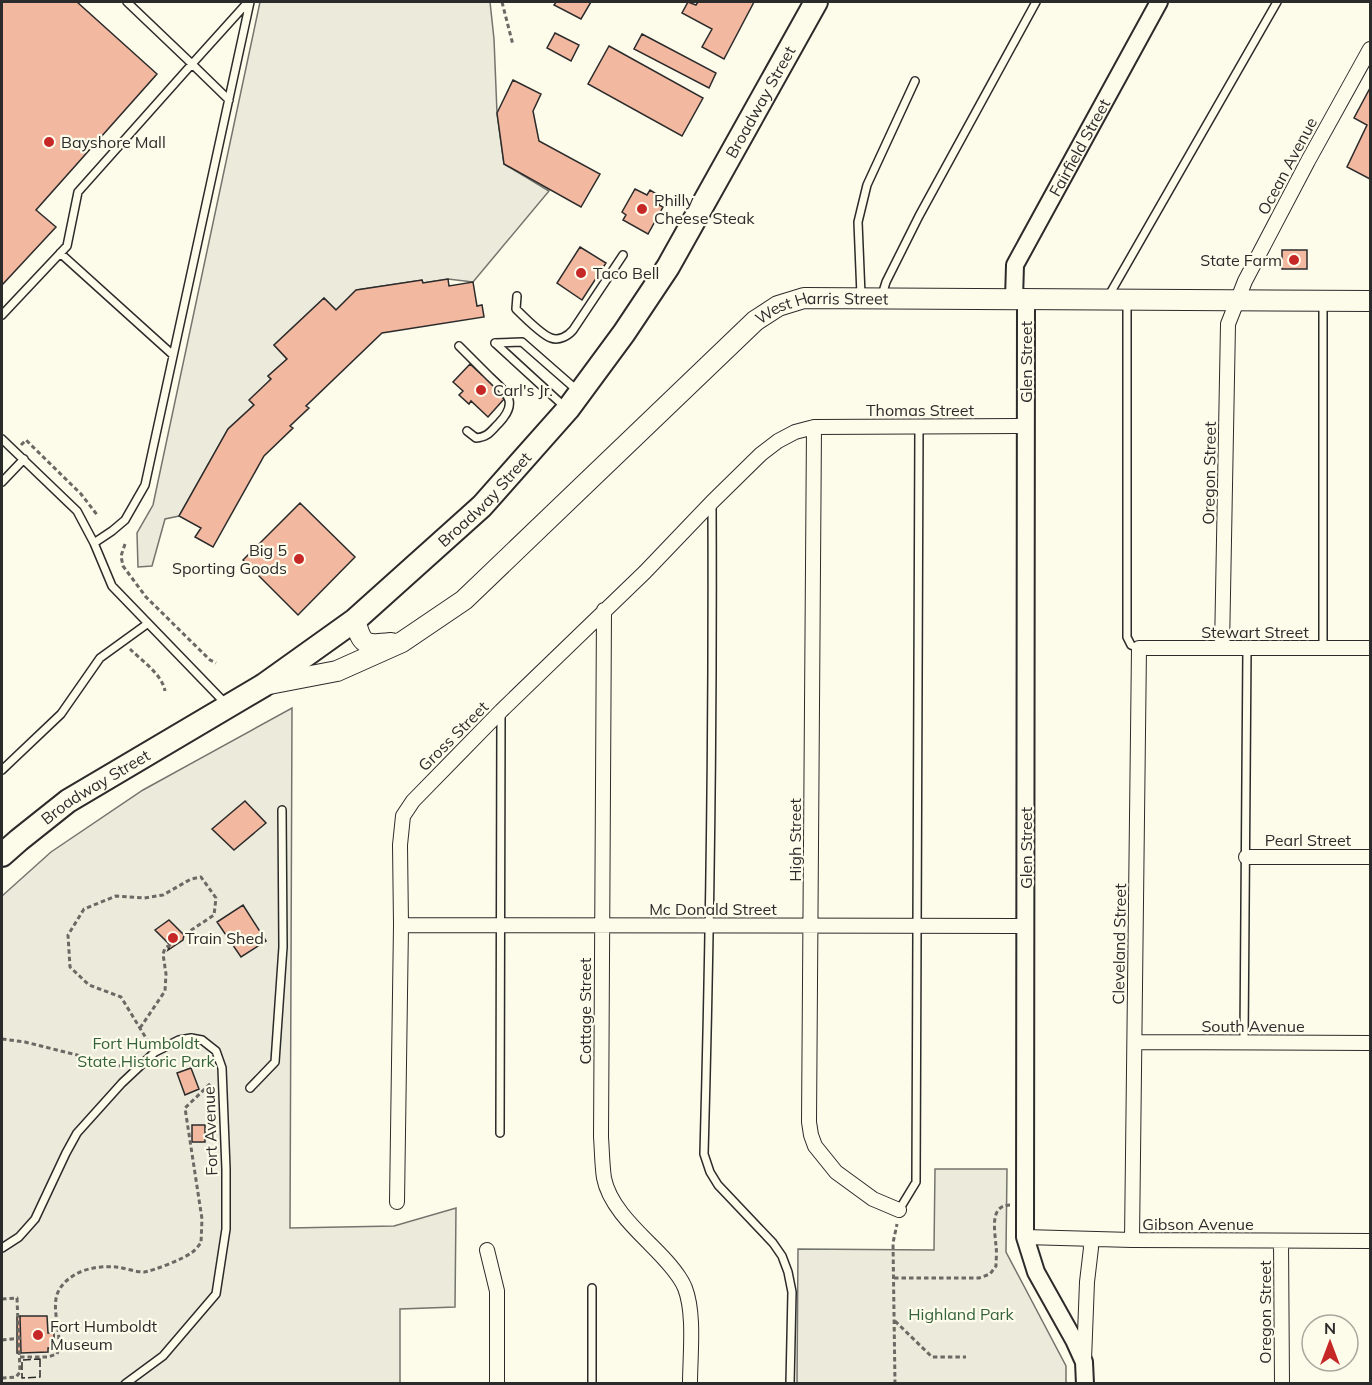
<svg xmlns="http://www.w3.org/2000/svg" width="1372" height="1385" font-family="Mulish,sans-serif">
  <rect width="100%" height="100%" fill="#fdfbea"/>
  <!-- green -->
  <path fill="#ecebdb" stroke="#74746e" stroke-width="1.5" d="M260 2H490L494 39 497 113 504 164 549 191 473 282 448 279 423 283 422 280 357 290 336 310 324 298 274 345 287 359 268 376 271 379 254 405 228 429 179 516 165 519 152 566 138 567 137 533 153 505Z
    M292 708 290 1228 394 1226 456 1208 455 1307 400 1309V1383H2V896L51 852 143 790Z
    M935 1169H1007L1006 1252 1066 1366V1383H797L798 1249 934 1250Z"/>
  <!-- building -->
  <path fill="#f2b8a0" stroke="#2b2b2b" stroke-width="1.5" d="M2 2H77L157 74 36 210 56 227 2 285Z
    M556 2H591L581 19 554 5Z
    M688 2 696 5 698 2H754L724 59 702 47 712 29 682 13Z
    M555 33 579 45 571 61 547 48Z
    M642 34 716 73 709 88 634 49Z
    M609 46 703 98 682 136 588 84Z
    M513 80 541 94 533 111 539 141 600 174 581 207 504 164 497 113Z
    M1370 88V179L1347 167 1367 125 1354 118Z
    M635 189 647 195 650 190 663 198 659 205 663 207 648 234 623 220 626 215 622 212Z
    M580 247 606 263 582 300 557 283Z
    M1282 250H1307V269H1282Z
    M448 279 449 286 473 282 477 306 482 305 484 317 382 333 306 406 309 408 290 426 293 428 264 456 213 547 195 537 201 528 179 516 228 429 254 405 249 400 271 379 268 376 287 359 274 345 324 298 336 310 356 290 422 280 423 283Z
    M470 364 482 375 485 373 500 390 497 393 504 399 488 417 471 401 469 404 459 395 463 391 453 382Z
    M300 503 355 557 298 615 243 560Z
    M245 801 266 823 234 850 212 829Z
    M243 905 266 941 241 957 217 922Z
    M169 920 184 935 183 940 168 950 170 945 155 930Z
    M191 1068 199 1089 185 1095 177 1073Z
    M192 1125H205V1142H192Z
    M20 1316H47L48 1333H54V1348H48V1352L21 1353Z
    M20 1316 21 1353H17V1317Z"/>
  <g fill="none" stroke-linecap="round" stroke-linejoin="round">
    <!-- service casing -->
    <g stroke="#2b2b2b" stroke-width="10">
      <path id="service" d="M229 100 192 64 248 2
        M60 253 173 355
        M861 295 858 222 867 185 915 81
        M882 295 886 282 919 216 1036 2
        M517 296 516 309C523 316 542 335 551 338 559 341 568 336 573 330L623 255
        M1108 297 1277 2
        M1127 301V637L1131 645 1139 648
        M1323 303V648
        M2 315 67 246 78 192 192 64 127 2
        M495 343 522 342 578 391
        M495 343 566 408
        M459 346C469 356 480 367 490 377 507 393 519 402 499 423 490 432 488 437 476 438L467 431
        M2 439 77 511 94 543 112 586 226 704
        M2 482 24 459
        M712 504C713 721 710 937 704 1154L710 1172 718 1185 773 1243 782 1256 788 1272 792 1292 790 1384
        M94 543 112 531 125 520 145 485 250 2
        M2 770 61 714 100 658 147 624
        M1244 1042 1247 648
        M250 1088 275 1062 283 947 282 810
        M500 1133 501 714
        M899 1210 916 1182 919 426
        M2 1248 19 1237 35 1219 66 1153 77 1133 122 1083 155 1052 179 1040 191 1038 202 1040 216 1051 222 1068 226 1169V1229L216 1294 163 1356 125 1384
        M592 1384V1288"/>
    </g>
    <!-- minor casing -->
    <g stroke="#2b2b2b" stroke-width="16">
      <path id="minor" d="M814 427 809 1122 811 1135 815 1146 836 1172 873 1199 899 1210
        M604 610 601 1137C602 1150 602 1165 604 1178 609 1204 633 1227 651 1245 662 1256 679 1273 685 1288 695 1314 690 1355 690 1384
        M1222 648 1228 324 1245 281 1308 161 1370 49
        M1246 857H1370
        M401 925 1026 926
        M1135 1042 1370 1043
        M397 1202 401 925 400 845 403 816 413 801 501 711 645 572 712 502 761 454 778 441 795 432 814 427 1026 426
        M1025 1237 1132 1240 1370 1241
        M1132 1240 1139 648H1370
        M1281 1241 1282 1384
        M487 1250 497 1291V1384
        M1084 1360 1087 1282 1091 1248 1090 1239"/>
    </g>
    <!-- tertiary casing -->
    <g stroke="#2b2b2b" stroke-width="20">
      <g id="tertiary">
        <path id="s1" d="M1014 299 1015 265 1159 2"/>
        <path d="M1026 299 1025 1237 1036 1272 1074 1340 1084 1362 1085 1384"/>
      </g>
    </g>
    <!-- secondary casing -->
    <g stroke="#2b2b2b" stroke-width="22">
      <g id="secondary">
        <path d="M355 620C362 645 364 646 391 643"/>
        <path id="s2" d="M264 685 337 671 402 642 464 600 755 321 778 306 804 298 1370 301"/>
      </g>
    </g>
    <!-- trunk casing -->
    <g stroke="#2b2b2b" stroke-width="26">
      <g id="trunk">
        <path id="s3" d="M2 855 19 840 68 801 264 685 355 620 482 506 568 409 624 333 668 267 816 2"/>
      </g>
    </g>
    <!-- path -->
    <path stroke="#6a6964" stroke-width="3" stroke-dasharray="4.5 3" stroke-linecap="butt" d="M502 2 513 45
      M21 445 26 440 81 494 98 516
      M125 544 121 556 123 566 146 597 210 660 216 663
      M130 649C142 661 162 674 165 691
      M140 1028 165 991 166 974 163 954 165 948 170 945
      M2 1039 25 1042 125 1067
      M149 1043 121 997 89 985 70 967 68 935 84 909 116 896 144 898 163 895 191 879 201 877 216 898 214 915 184 935
      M894 1278H979L990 1274 996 1266C996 1260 997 1252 996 1246 995 1231 989 1205 1010 1205
      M2 1299 17 1298 20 1372 16 1377 2 1378
      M895 1321 932 1357H966
      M2 1340 21 1338
      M20 1357H48L57 1354C64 1335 49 1308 59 1290 70 1271 95 1265 116 1267 125 1268 135 1272 144 1272 153 1271 183 1259 191 1253 195 1251 198 1246 201 1243L202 1219 185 1108 212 1082
      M895 1384 893 1243 897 1224"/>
    <!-- service -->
    <use href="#service" stroke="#fdfbea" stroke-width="7"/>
    <!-- minor -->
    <use href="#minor" stroke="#fdfbea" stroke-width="14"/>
    <!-- tertiary -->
    <use href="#tertiary" stroke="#fdfbea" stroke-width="16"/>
    <!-- secondary -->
    <use href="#secondary" stroke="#fdfbea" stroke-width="20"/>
    <!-- trunk -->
    <use href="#trunk" stroke="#fdfbea" stroke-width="22"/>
    <!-- fence -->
    <path stroke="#2b2b2b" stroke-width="1.5" stroke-dasharray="8 3" stroke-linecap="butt" d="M40 1359V1377L22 1378V1360Z"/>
  </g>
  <!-- markers -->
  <g fill="#c62828" stroke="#fdfbea" stroke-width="2">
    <circle cx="49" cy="142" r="6"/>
    <circle cx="642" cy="209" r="6"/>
    <circle cx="1294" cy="260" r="6"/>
    <circle cx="581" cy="273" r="6"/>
    <circle cx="481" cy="390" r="6"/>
    <circle cx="299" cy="559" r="6"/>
    <circle cx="173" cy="938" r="6"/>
    <circle cx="38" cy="1335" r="6"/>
  </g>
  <g text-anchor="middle" stroke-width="4.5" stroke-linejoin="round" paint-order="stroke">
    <!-- street labels -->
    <g font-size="16" fill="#2b2b2b" stroke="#fdfbea">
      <text dy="6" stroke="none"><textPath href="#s3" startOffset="1088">Broadway Street</textPath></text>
      <text dy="6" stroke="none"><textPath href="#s1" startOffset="168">Fairfield Street</textPath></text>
      <text transform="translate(1287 166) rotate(-62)" y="6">Ocean Avenue</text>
      <text dy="6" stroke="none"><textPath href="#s2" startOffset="694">West Harris Street</textPath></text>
      <text transform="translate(1026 362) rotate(-90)" y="6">Glen Street</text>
      <text x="920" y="416">Thomas Street</text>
      <text transform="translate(1209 473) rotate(-89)" y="6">Oregon Street</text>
      <text dy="6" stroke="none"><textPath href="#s3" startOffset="602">Broadway Street</textPath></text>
      <text x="1255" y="638">Stewart Street</text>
      <text transform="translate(453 736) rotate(-45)" y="6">Gross Street</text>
      <text dy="6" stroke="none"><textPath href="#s3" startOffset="116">Broadway Street</textPath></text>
      <text transform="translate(795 840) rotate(-90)" y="6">High Street</text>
      <text x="1308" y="846">Pearl Street</text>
      <text transform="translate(1026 848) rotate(-90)" y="6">Glen Street</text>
      <text x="713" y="915">Mc Donald Street</text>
      <text transform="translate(1119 944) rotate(-89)" y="6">Cleveland Street</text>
      <text transform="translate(585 1011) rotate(-90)" y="6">Cottage Street</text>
      <text x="1253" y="1032">South Avenue</text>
      <text transform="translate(210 1131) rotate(-92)" y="6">Fort Avenue</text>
      <text x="1198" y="1230">Gibson Avenue</text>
      <text transform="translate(1265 1312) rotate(-90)" y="6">Oregon Street</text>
    </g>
    <!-- poi labels -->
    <g font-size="16" fill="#2b2b2b" stroke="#fdfbea" text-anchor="start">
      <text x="61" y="148">Bayshore Mall</text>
      <text x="654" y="206">Philly<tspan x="654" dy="18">Cheese Steak</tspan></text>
      <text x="1282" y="266" text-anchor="end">State Farm</text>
      <text x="593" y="279">Taco Bell</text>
      <text x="493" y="396">Carl's Jr.</text>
      <text x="287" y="556" text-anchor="end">Big 5<tspan x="287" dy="18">Sporting Goods</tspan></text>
      <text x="185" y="944">Train Shed</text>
      <text x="50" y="1332">Fort Humboldt<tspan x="50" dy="18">Museum</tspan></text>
    </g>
    <!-- park labels -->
    <g font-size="16" fill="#34623c" stroke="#fdfbea">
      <text x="146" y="1049">Fort Humboldt<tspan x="146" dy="18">State Historic Park</tspan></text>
      <text x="961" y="1320">Highland Park</text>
    </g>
  </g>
  <!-- border -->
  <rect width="1372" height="1385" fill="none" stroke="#2b2b2b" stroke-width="6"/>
  <!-- north arrow -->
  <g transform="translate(1330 1343)"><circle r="28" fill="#fdfbea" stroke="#a9a89e" stroke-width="1.5"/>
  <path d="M0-4.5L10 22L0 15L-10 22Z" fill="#c62828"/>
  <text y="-9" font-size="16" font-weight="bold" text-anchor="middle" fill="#2b2b2b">N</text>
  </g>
</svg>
